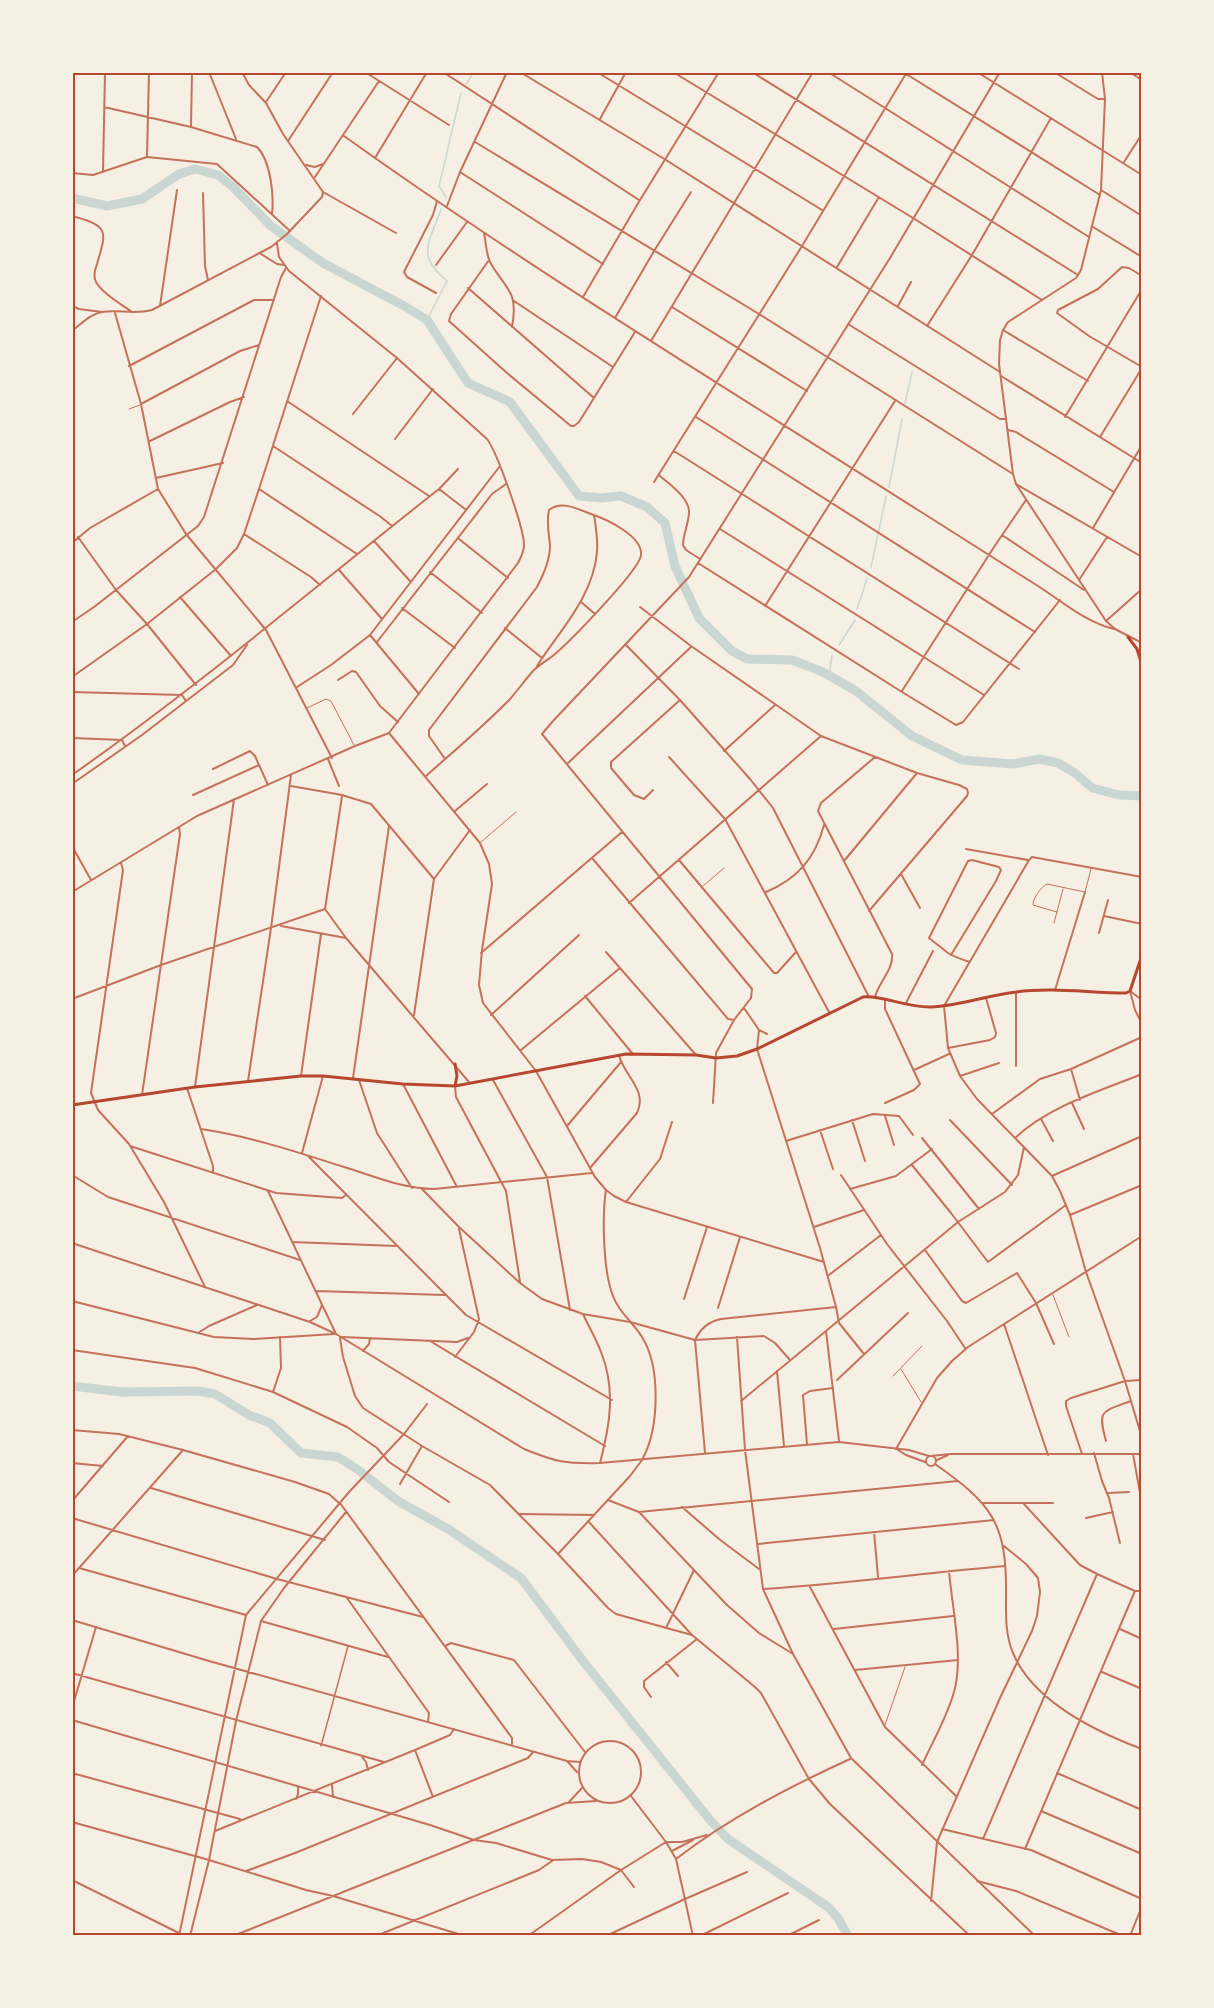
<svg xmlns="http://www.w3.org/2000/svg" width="1214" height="2008" font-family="'Nunito Sans',sans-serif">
  <rect width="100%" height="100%" fill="#f6efe4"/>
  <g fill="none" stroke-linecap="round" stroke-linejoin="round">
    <!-- stream -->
    <path stroke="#c9d6d2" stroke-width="1.5" d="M466 84 474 72
      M446 197 439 186 461 93
      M427 320 447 281C415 255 430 242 441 209
      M905 403 912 372
      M889 487 902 419
      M871 567 886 497
      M857 609 867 579
      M839 645 855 620
      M829 676 832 655"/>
    <!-- river -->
    <path stroke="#c9d6d2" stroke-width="9" d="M72 198 107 206 142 199 179 174 195 169 218 175 232 186 271 226 323 263 406 307 427 320 468 383 510 402 579 496 601 498 621 496 647 507 665 523 675 566 699 618 732 651 747 659 792 660 823 672 856 691 912 736 962 760 1013 764 1039 759 1058 763 1075 773 1092 788 1119 795 1142 796
      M72 1386 122 1392 198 1391 215 1394 249 1415 270 1423 301 1453 338 1457 357 1469 398 1501 448 1529 521 1578 583 1661 710 1820 728 1839 828 1907 838 1918 848 1936"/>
    <!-- service -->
    <path stroke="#c5725c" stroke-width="1" d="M129 409 140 405
      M307 708 326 699 331 701 354 745
      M481 842 516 812
      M703 886 724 868
      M1057 912 1033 905C1033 898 1041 887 1047 884L1085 892 1091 869
      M1054 923 1063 889
      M1053 1295 1069 1337
      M901 1369 921 1402
      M893 1376 922 1346
      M885 1725 905 1667"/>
    <!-- pedestrian -->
    <path stroke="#c5725c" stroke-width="1.5" d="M321 1746 348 1646"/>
    <!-- minor -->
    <path stroke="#c5725c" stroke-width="2" d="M209 72 236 139
      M365 72 449 125
      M443 72 639 200
      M520 72 666 160 1000 372
      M597 72 822 210
      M673 72 913 218 1042 300
      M752 72 1078 275
      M828 72 1089 237
      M903 72 1100 195
      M977 72 1142 175
      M1054 72 1098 99H1105
      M1129 72 1142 80
      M266 102 286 72
      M104 107 191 127 257 147C271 161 274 196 272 214
      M600 119 626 72
      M191 127 192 72
      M344 136C530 269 725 387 918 510 958 535 998 561 1038 586 1061 601 1087 623 1114 629
      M288 141 333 72
      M475 142 759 314 1013 474
      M147 156 149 72
      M375 158 427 72
      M1124 162 1142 134
      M306 165 315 167 323 164
      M103 172 105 72
      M460 172 603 264
      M72 173 93 175 147 157 217 164 290 231
      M315 177 379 81
      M1101 190 1142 216
      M323 192 396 233
      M203 193 205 266 208 280
      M447 206 460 172 507 72
      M1093 227 1142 257
      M484 233C486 242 486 254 490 262 505 289 519 290 512 327
      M489 260 451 314 449 321 507 373 571 426H574L579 422 635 332
      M436 265 467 222
      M837 267 879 197
      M1142 276 1129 268 1122 267 1098 289 1058 310 1057 313 1089 336 1142 367
      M468 288 594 398
      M436 293 407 277 404 272 433 215 437 201
      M583 297 640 200 719 72
      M514 301 613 367
      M72 306 79 309 102 312
      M160 306 177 190
      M898 306 911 282
      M672 307 807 391
      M115 313 141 404 158 489 186 534 266 630 332 758
      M615 318 654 251 691 192
      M848 324 1000 419H1006
      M927 326 972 255 1051 118
      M1003 330 1088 381
      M651 341 813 72
      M129 366 254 300H274
      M1001 376 1142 463
      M287 401 429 496
      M141 404 240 351 259 345
      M353 414 397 358
      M696 417 1035 632
      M1065 417 1142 289
      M1008 430 1016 432 1114 492
      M1100 437 1142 368
      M395 439 433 389
      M150 441 230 402 244 397
      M273 446 381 517 392 526
      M674 451 1019 669
      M659 475C669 484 689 497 689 512 689 523 683 534 683 545L686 550 700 559
      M156 478 223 463
      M654 482 802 246 907 72
      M1016 484 1142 557
      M259 489 357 554
      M439 489 465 509
      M1093 528 1142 445
      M720 529 984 695
      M244 534 311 577 320 585
      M1002 535 1084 590
      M78 537 116 590 147 624 196 685
      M459 539 508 578
      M374 541 410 581
      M72 543 90 528 158 489
      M698 563 902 692 956 725 963 722 1060 600
      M339 570 382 619
      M430 572 482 613
      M1079 580 1107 537
      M180 597 231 656
      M581 602 595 614
      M765 606 895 401
      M640 607 691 646 821 736 917 773 959 785 967 789 968 793 967 796 869 911
      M402 608 455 648
      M1106 621 1142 589
      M72 622 94 607 198 526 204 517 281 277 286 268
      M505 628 542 658
      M370 635 419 694
      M377 642 492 494 506 484
      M626 645 680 700 750 779 773 808 869 997
      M537 666C560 630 593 597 597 552 598 540 596 527 594 515
      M72 677 147 624 216 569 237 548 244 534 259 489 321 296
      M338 680 352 671 356 672 380 706 398 722
      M297 687 331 665 370 635 500 466
      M902 691 994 547 1026 500
      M72 692 182 695 186 701
      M72 738 122 740 125 746
      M724 751 775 705
      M669 757 725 819 829 1012
      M875 757 821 803 818 811 892 954C894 969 878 983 875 997
      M328 759 339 786
      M567 764 691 647
      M213 769 250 751 255 756 268 785
      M72 775C199 686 317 585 439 489L458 469
      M426 776C454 751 484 726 510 699 518 690 525 680 533 671 540 664 548 660 555 654 569 642 640 570 641 555 643 536 606 519 591 514 578 509 561 500 549 510 546 521 549 534 550 545 550 560 544 573 537 587L429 730V736L445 759
      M72 784 142 735 233 665 247 645
      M291 786 342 795 371 804 434 879
      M653 790 644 799 634 795 611 768V762L680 700
      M193 795 259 765
      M455 811 487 784
      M72 846 91 880
      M966 849 1028 860
      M592 858 728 1019 734 1020 751 998 752 989 542 734 553 721 689 577 890 258 1000 72
      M679 860 774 973H777L796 952
      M844 861 917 773
      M121 863 123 870 91 1093 98 1110 129 1144 164 1202 205 1287
      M901 874 920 908
      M1142 877 1032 857 1029 860 944 1006 948 1048 960 1076 977 1099 1052 1176 1060 1191 1070 1215 1086 1272 1125 1381 1142 1438
      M72 892 197 816 355 746 389 733
      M766 892C797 879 815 859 824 825
      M629 903 821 736
      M325 909 346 938 469 1082
      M325 909 342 796
      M1104 916 1142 924
      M281 926 346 938
      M1099 933 1108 900
      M606 952 696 1055
      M481 953 622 832
      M951 955 996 881 1001 870 999 867 972 860 968 861 929 938 948 953C955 957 963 960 970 962
      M1055 990 1085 892
      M1130 991 1135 1010 1142 1024
      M585 996 632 1053
      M72 999 161 965 325 909
      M906 1003 933 951
      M744 1008 759 1030 767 1034
      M414 1015 434 879 470 830
      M491 1015 579 935
      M759 1030 757 1049 820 1248 836 1307 839 1323 864 1354
      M948 1048 990 1040 995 1037 996 1033 986 998
      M521 1050 620 968
      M1016 1066V992
      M1071 1069 1080 1100
      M914 1070 949 1054
      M301 1076 321 934
      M960 1076 999 1063
      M353 1078 389 826
      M359 1080 377 1133 412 1188
      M493 1080 547 1177 570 1310
      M248 1081 271 928 291 775
      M403 1084 457 1187
      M455 1086 456 1097 506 1191 520 1282
      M195 1087 234 799
      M187 1088 213 1166V1173
      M142 1095 180 834 179 827
      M713 1103 716 1053 734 1020
      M885 1103 914 1090 920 1084 885 1009V1000
      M1072 1103 1084 1129
      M992 1114 1040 1079 1071 1069 1142 1037
      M885 1116 894 1145
      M1041 1119 1053 1141
      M852 1120 865 1161
      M950 1120 1012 1185
      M567 1126 621 1062
      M201 1129C249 1136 297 1152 344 1167 374 1176 403 1189 434 1189L592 1173
      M820 1130 833 1169
      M922 1138 979 1209
      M1015 1138C1049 1106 1100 1091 1142 1074
      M786 1141 873 1114 899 1116 913 1135
      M130 1146 276 1193 342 1198 346 1195
      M302 1153 323 1076
      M308 1156 466 1315 612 1400
      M912 1165 951 1213 988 1262 1066 1205
      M590 1168 637 1113C648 1090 624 1076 619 1055
      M72 1175 108 1197 300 1260
      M841 1175 887 1244 947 1321 965 1348
      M1052 1176 1142 1136
      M422 1189 459 1227 520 1283 542 1299 583 1314 630 1322 695 1340 764 1336 775 1343 790 1360
      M850 1189 896 1176 932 1149
      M606 1190 614 1196 626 1202 824 1262
      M268 1191 336 1334
      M626 1202 660 1159 672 1122
      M1070 1215 1142 1185
      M814 1227 864 1210
      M292 1242 396 1246
      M925 1250 962 1301 966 1303 1017 1273 1036 1303 1054 1344
      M829 1275 881 1235
      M316 1291 445 1295
      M684 1299 707 1227
      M72 1301 214 1337 253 1339 334 1334
      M718 1308 740 1237
      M583 1314C589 1327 596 1339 601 1352 616 1389 610 1425 600 1463
      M310 1321 317 1317 322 1305
      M1004 1324 1048 1455
      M826 1331 839 1441
      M198 1333 209 1326 257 1305
      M342 1337 457 1342 468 1338
      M737 1337 745 1450
      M695 1340C701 1328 708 1322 721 1319L836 1307
      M695 1340 705 1453
      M430 1341 605 1446
      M72 1350 195 1368 273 1392 347 1427 377 1448 389 1462 449 1502
      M363 1351 369 1344 370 1338
      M455 1357 474 1332 479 1319 459 1229
      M777 1371 784 1446
      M837 1380 908 1313
      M273 1392 281 1368 280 1337
      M741 1401 958 1222 1005 1192 1018 1175 1024 1147
      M72 1430 119 1434 183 1450 295 1482 329 1494 339 1503
      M404 1434 427 1404
      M1106 1441C1097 1409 1102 1412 1131 1401
      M807 1444 803 1395 810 1391 833 1388
      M896 1449 937 1378 952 1361 968 1347 1142 1236
      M1094 1453 1102 1481 1109 1498 1120 1543
      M1082 1454 1066 1406V1401L1071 1398 1125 1381 1142 1380
      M1133 1454 1142 1504
      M72 1463 103 1466
      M935 1464C992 1504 1007 1523 1006 1595 1006 1615 1005 1634 1013 1653 1033 1701 1097 1732 1142 1749
      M400 1484 422 1446
      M151 1488 325 1540
      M1108 1493 1129 1492
      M608 1500 639 1512 727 1605 759 1633 793 1654
      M72 1501 128 1436
      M983 1503H1053
      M1023 1503 1080 1565 1097 1574 1135 1591H1142
      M682 1507 719 1539 759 1569
      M639 1512 958 1481
      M519 1514 594 1515
      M72 1518 277 1579 423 1617
      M1086 1518 1113 1512
      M588 1521 692 1635
      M874 1532 878 1577
      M758 1544 994 1520
      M558 1554 630 1476 642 1460
      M79 1568 246 1615
      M72 1576 183 1450
      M810 1587 885 1727 956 1796
      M763 1589C844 1584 924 1573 1005 1566
      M347 1598 429 1713 428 1722
      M261 1621 388 1657
      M666 1628 694 1570
      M834 1629 953 1616
      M1120 1629 1142 1639
      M445 1646 451 1643 514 1660 585 1752
      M666 1662 678 1676
      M855 1670 958 1660
      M1102 1672 1142 1689
      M72 1673 384 1762
      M651 1697 644 1687V1681L697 1639
      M72 1708 96 1627
      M72 1720 430 1825 474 1840 496 1843 552 1860 582 1859 601 1862 621 1870 634 1887
      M415 1750 433 1797
      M362 1757 366 1762 368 1770
      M922 1765C933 1741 947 1717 954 1692 964 1657 952 1608 949 1571
      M72 1773 240 1819
      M1057 1773 1142 1810
      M809 1779 830 1804 970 1936
      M332 1785 333 1797
      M296 1799 298 1794V1788
      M569 1802 582 1788
      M1041 1811 1142 1854
      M72 1822 209 1860 306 1890 333 1896 465 1936
      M942 1829 1031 1850 1142 1899
      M215 1831 415 1750 450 1735 454 1729
      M983 1839 1097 1574
      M1025 1849 1135 1591
      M246 1871 295 1853 528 1758 533 1752
      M977 1881 1016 1891 1123 1936
      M931 1901 937 1842 1000 1698 1032 1631 1037 1616 1040 1592 1038 1578 1026 1564 1004 1546
      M233 1936 566 1803 596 1801
      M376 1936 539 1870 552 1861
      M606 1936 685 1899 747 1872
      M700 1936 788 1893
      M787 1936 819 1920
      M1130 1936 1142 1906"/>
    <!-- tertiary -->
    <path stroke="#c5725c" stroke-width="2" d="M1102 72 1105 99 1101 190 1081 270 1076 278 1008 322 1003 330 1000 340 999 364 1013 474 1016 484 1106 621 1115 629 1142 643
      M72 216C109 226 107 230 97 264 95 270 93 276 96 282 103 294 121 304 132 312
      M277 243 279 257 289 271 397 358 487 439C497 452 524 528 524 545 524 552 521 557 518 563L389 733 480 843 489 864 492 884 482 950 479 985 483 1003 536 1071 595 1177 606 1190C602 1216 603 1271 613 1296 619 1313 633 1322 642 1337 661 1367 659 1428 643 1458
      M261 254 277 264 284 265
      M72 331C81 324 90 314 102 312 118 309 133 315 152 310L271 247 287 234 322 197 323 192 283 134 266 103 249 85 242 72
      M1130 991 1142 1000
      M72 1243 310 1322 336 1334 524 1449C556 1462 566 1464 600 1463L839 1442 909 1450 929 1456
      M340 1338 343 1357 355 1396 363 1408 422 1446 490 1485 558 1554 608 1608 616 1614 692 1635 755 1687 761 1693 809 1779
      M745 1450 763 1589 793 1654 851 1758 1035 1936
      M898 1450 906 1455 925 1462
      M926 1461a5 5 0 1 1 10 0a5 5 0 1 1-10 0Z
      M931 1456 950 1454H1142
      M937 1460 948 1455
      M340 1503 512 1738V1744
      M72 1620 209 1661 567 1761 580 1762
      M579 1772a31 31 0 1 1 62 0a31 31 0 1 1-62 0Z
      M567 1761 577 1772
      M631 1796 666 1842 676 1859 693 1936
      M666 1842H682L707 1835
      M672 1851 693 1840
      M676 1859C729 1818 789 1787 850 1759
      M72 1880 185 1936
      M179 1936 246 1615 349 1492 404 1434
      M190 1936 209 1860 236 1721 261 1621 284 1588 346 1512
      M528 1936 621 1870 666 1842"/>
    <!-- secondary -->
    <path stroke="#b5482f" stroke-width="3" d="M1128 637 1137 649 1141 662
      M1142 660V681
      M455 1064 457 1076 455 1086
      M72 1105 195 1087 301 1076H323L403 1084 455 1086 626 1054 696 1055 716 1058 737 1056 757 1049 863 997C883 995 907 1008 931 1007 960 1006 988 995 1016 992 1053 987 1089 993 1126 993L1130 991 1142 955"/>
  </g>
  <!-- border -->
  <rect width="1214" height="2008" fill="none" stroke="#f6efe4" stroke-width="147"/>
  <rect x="74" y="74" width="1066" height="1860" fill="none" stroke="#b5482f" stroke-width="2"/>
</svg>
